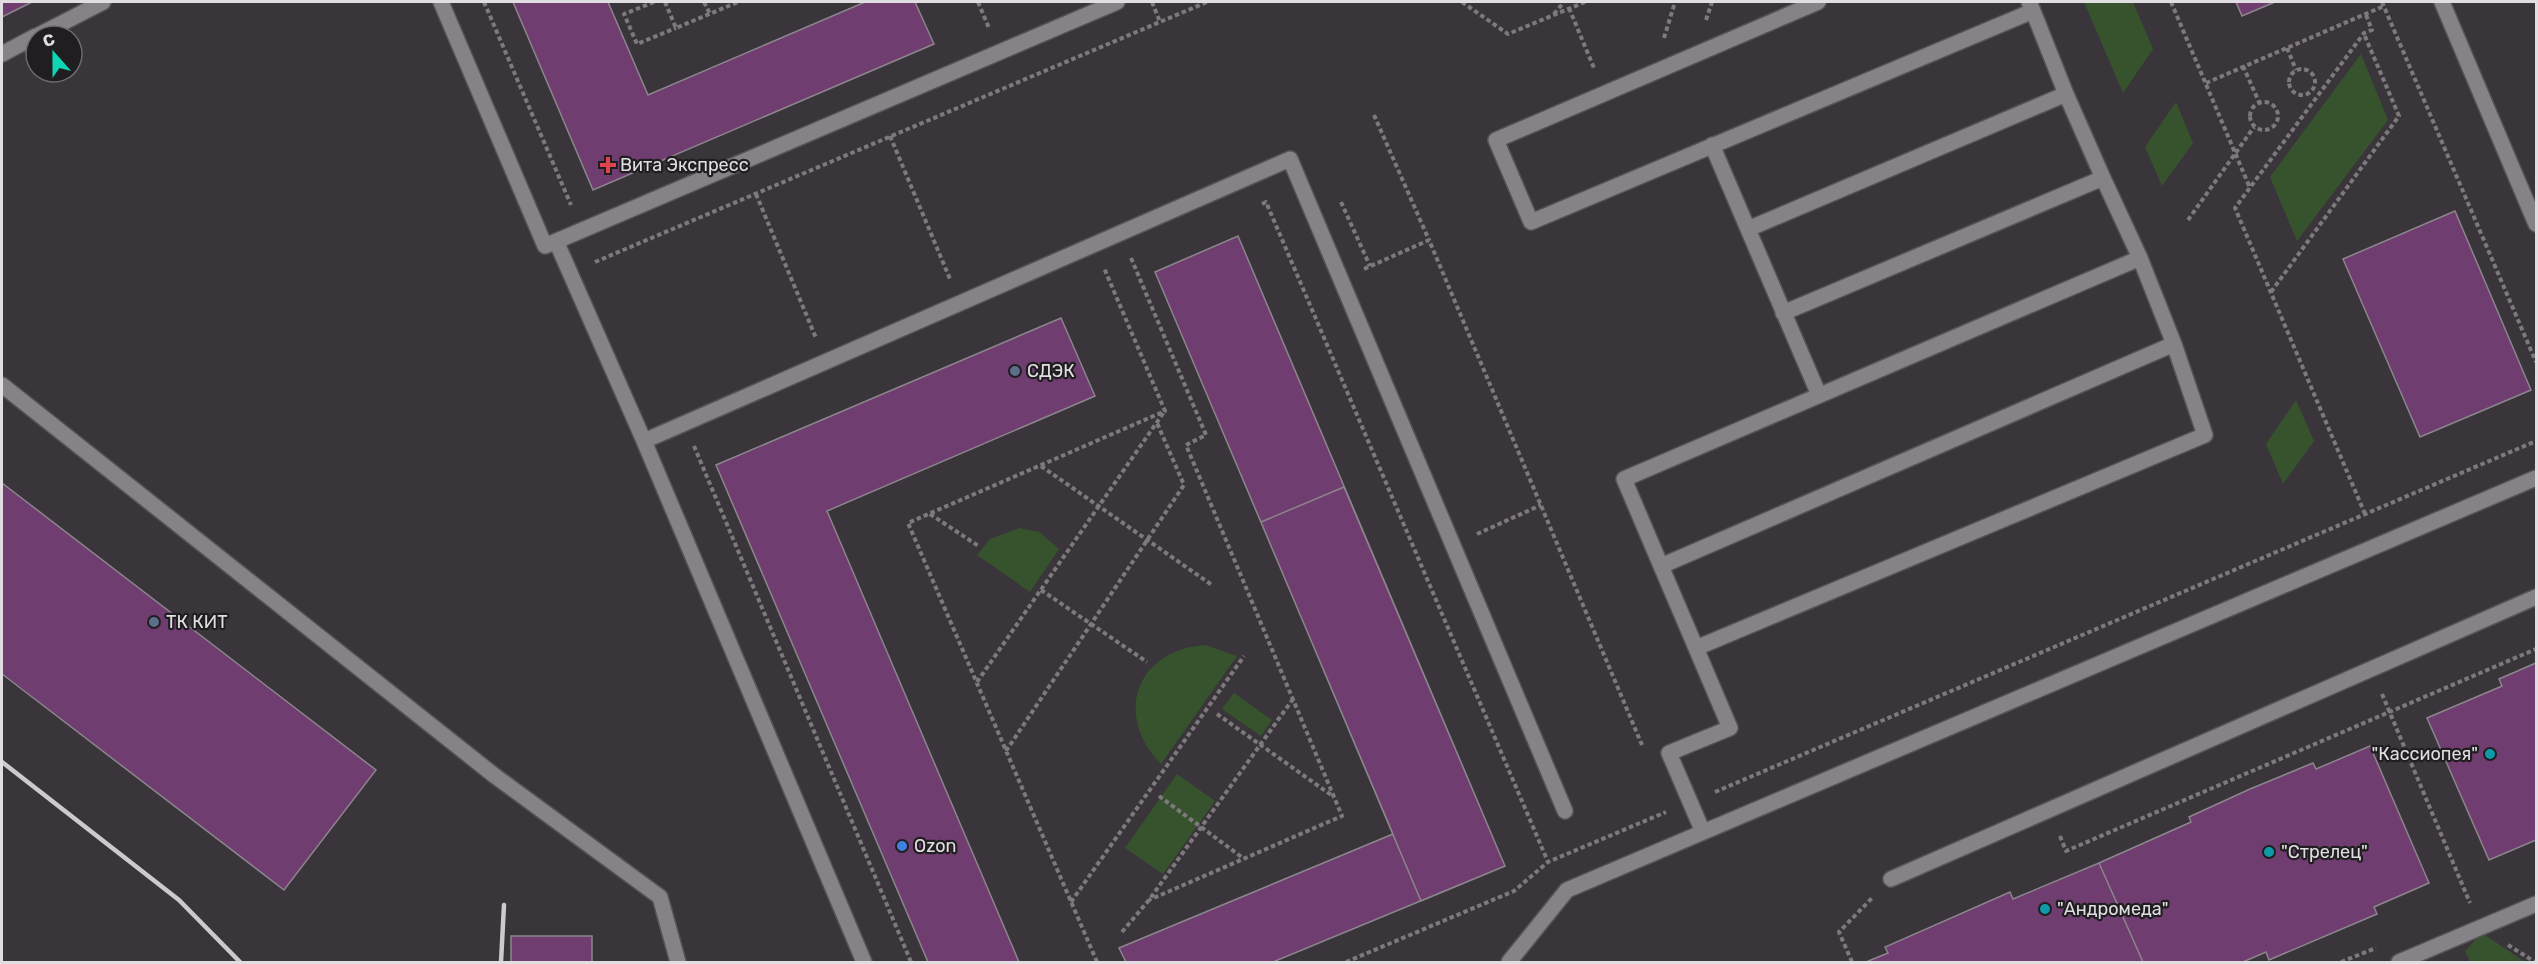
<svg xmlns="http://www.w3.org/2000/svg" width="2538" height="964" font-family="Rubik,sans-serif">
<style>
.green{fill:#37532e}
.building{fill:#703d71;stroke:#8b868b;stroke-width:1.5}
.lines{fill:none;stroke-linecap:round;stroke-linejoin:round}
.lane-casing{stroke:#565356;stroke-width:18}
.path{stroke:#7d797d;stroke-width:4;stroke-dasharray:4.5 3;stroke-linecap:butt}
.lane{stroke:#878287;stroke-width:15}
.rail{stroke:#cdcacd;stroke-width:4.5}
.health-dot{fill:#e0444e;stroke:#201e20;stroke-width:2}
.service-dot{fill:#5c6f8a;stroke:#201e20;stroke-width:2}
.culture-dot{fill:#0f9aa8;stroke:#201e20;stroke-width:2}
.shop-dot{fill:#3f7fe0;stroke:#201e20;stroke-width:2}
.labels{text-anchor:middle;stroke-width:4.5;stroke-linejoin:round;paint-order:stroke}
.poi-label{font-size:18px;fill:#e0dee0;stroke:#201e20;text-anchor:start}
</style>
<rect width="100%" height="100%" fill="#3a353a"/>
<path class="green" d="M 2084,2 L 2133,2 L 2153,49 L 2123,93 Z
M 2361,54 L 2388,120 L 2297,241 L 2270,177 Z
M 2176,102 L 2193,143 L 2162,186 L 2145,147 Z
M 2296,400 L 2314,441 L 2283,484 L 2266,444 Z
M 1019,528 L 1039,532 L 1059,549 L 1030,592 L 977,555 L 990,539 Z
M 1205,645 L 1237,656 L 1161,764 C 1113,715 1136,650 1205,645 Z
M 1234,693 L 1272,720 L 1261,736 L 1222,709 Z
M 1177,774 L 1215,801 L 1163,874 L 1125,848 Z
M 2482,933 L 2525,962 L 2470,962 L 2465,951 Z"/>
<path class="building" d="M 2,2 L 32,2 L 2,17 Z
M 513,2 L 608,2 L 648,95 L 865,2 L 915,2 L 934,44 L 593,190 Z
M 2236,2 L 2275,2 L 2242,16 Z
M 2455,211 L 2531,390 L 2420,437 L 2343,259 Z
M 1238,236 L 1505,866 L 1273,962 L 1126,962 L 1119,948 L 1393,834 L 1155,272 Z
M 1061,318 L 1095,396 L 827,511 L 1019,962 L 928,962 L 716,465 Z
M 2,483 L 376,770 L 284,890 L 2,674 Z
M 1344,487 L 1505,866 L 1421,901 L 1261,522 Z
M 2536,663 L 2536,840 L 2489,860 L 2427,718 L 2502,686 L 2499,679 Z
M 2370,746 L 2429,883 L 2374,907 L 2377,914 L 2269,960 L 2266,952 L 2243,962 L 2143,962 L 2099,863 L 2191,822 L 2189,817 L 2250,789 L 2313,763 L 2316,769 Z
M 2099,863 L 2143,962 L 1866,962 L 1888,953 L 1885,947 L 2010,892 L 2013,899 Z
M 511,936 L 592,936 L 592,962 L 511,962 Z"/>
<g class="lines">
<defs>
<path id="lane" d="M 441,2 L 545,246 L 1117,2
M 1818,2 L 1496,140 L 1531,222 L 2033,11 L 2029,2
M 2442,2 L 2536,224
M 37,36 L 103,2
M 2,54 L 36,36
M 1712,145 L 1819,395
M 2103,178 L 2140,258
M 1748,229 L 2066,94 L 2033,11
M 556,241 L 644,441 L 864,962
M 1783,313 L 2103,178 L 2066,94
M 2,385 L 495,776 L 660,897 L 678,962
M 644,441 L 1290,159 L 1565,811
M 1661,566 L 1624,479 L 2140,258 L 2174,344 L 1661,566 L 1696,648 L 2205,435 L 2174,344
M 1696,648 L 1730,728 L 1669,753 L 1703,832
M 1891,879 L 2536,597
M 1509,962 L 1567,890 L 2536,478
M 2399,962 L 2536,904"/>
</defs>
<use href="#lane" class="lane-casing"/>
<path class="path" d="M 484,2 L 571,205
M 654,2 L 624,14 L 637,44 L 676,28
M 665,2 L 676,28 L 738,2
M 704,2 L 710,14
M 978,2 L 989,28
M 1152,2 L 1160,22
M 1462,2 L 1508,34 L 1585,2
M 2171,2 L 2250,188
M 2382,2 L 2536,362
M 1569,8 L 1594,68
M 1554,14 L 1564,2
M 1706,20 L 1712,2
M 1664,38 L 1675,2
M 2287,48 L 2296,70
M 2243,66 L 2259,102
M2289 82a13 13 0 1 1 26 0a13 13 0 1 1-26 0Z
M 2206,83 L 2384,6
M2250 116a14 14 0 1 1 28 0a14 14 0 1 1-28 0Z
M 1374,115 L 1429,240
M 890,136 L 950,279
M 756,194 L 816,338
M 1341,202 L 1370,266
M 1262,204 L 1266,202 L 1548,862
M 2188,220 L 2254,127
M 1131,258 L 1206,435 L 1186,445 L 1342,816 L 1149,900
M 595,262 L 1207,2
M 1364,269 L 1429,240 L 1642,745
M 2271,292 L 2399,116 L 2364,34
M 694,446 L 911,962
M 1041,466 L 1212,585
M 930,514 L 980,547
M 2365,514 L 2235,208 L 2364,33 L 2372,30 L 2366,15
M 1477,534 L 1541,505
M 1041,590 L 1147,662
M 977,682 L 1164,412
M 2382,694 L 2470,903
M 1217,714 L 1334,797
M 1006,751 L 1184,485 L 1157,423
M 1715,792 L 2536,441
M 1159,796 L 1243,858
M 2060,836 L 2066,851 L 2536,649
M 1071,902 L 1244,656
M 1122,932 L 1149,900 L 1293,699
M 2508,945 L 2535,962
M 1097,962 L 908,523 L 1165,411 L 1104,268
M 1346,962 L 1514,891 L 1548,862 L 1666,812
M 1852,962 L 1839,932 L 1872,898
M 2341,962 L 2376,948"/>
<use href="#lane" class="lane"/>
<path class="rail" d="M 2,762 L 179,900 L 240,962
M 501,962 L 504,905"/>
</g>
<path class="health-dot" d="M605 156h6v6h6v6h-6v6h-6v-6h-6v-6h6z"/>
<g class="service-dot">
<circle cx="1015" cy="371" r="6"/>
<circle cx="154" cy="622" r="6"/>
</g>
<g class="culture-dot">
<circle cx="2490" cy="754" r="6"/>
<circle cx="2269" cy="852" r="6"/>
<circle cx="2045" cy="909" r="6"/>
</g>
<circle class="shop-dot" cx="902" cy="846" r="6"/>
<g class="labels">
<g class="poi-label">
<text x="620" y="171">Вита Экспресс</text>
<text x="1027" y="377">СДЭК</text>
<text x="166" y="628">ТК КИТ</text>
<text x="2478" y="760" text-anchor="end">"Кассиопея"</text>
<text x="914" y="852">Ozon</text>
<text x="2281" y="858">"Стрелец"</text>
<text x="2057" y="915">"Андромеда"</text>
</g>
</g>
<rect width="2538" height="964" fill="none" stroke="#e0dee0" stroke-width="6"/>
<g transform="translate(54 54) rotate(339)"><circle r="28" fill="#201e20" stroke="#6d6b6d" stroke-width="1.5"/>
<path d="M0-4.5L10 22L0 15L-10 22Z" fill="#0fd5b4"/>
<text y="-9" font-size="16" font-weight="bold" text-anchor="middle" fill="#e0dee0">С</text>
</g>
</svg>
